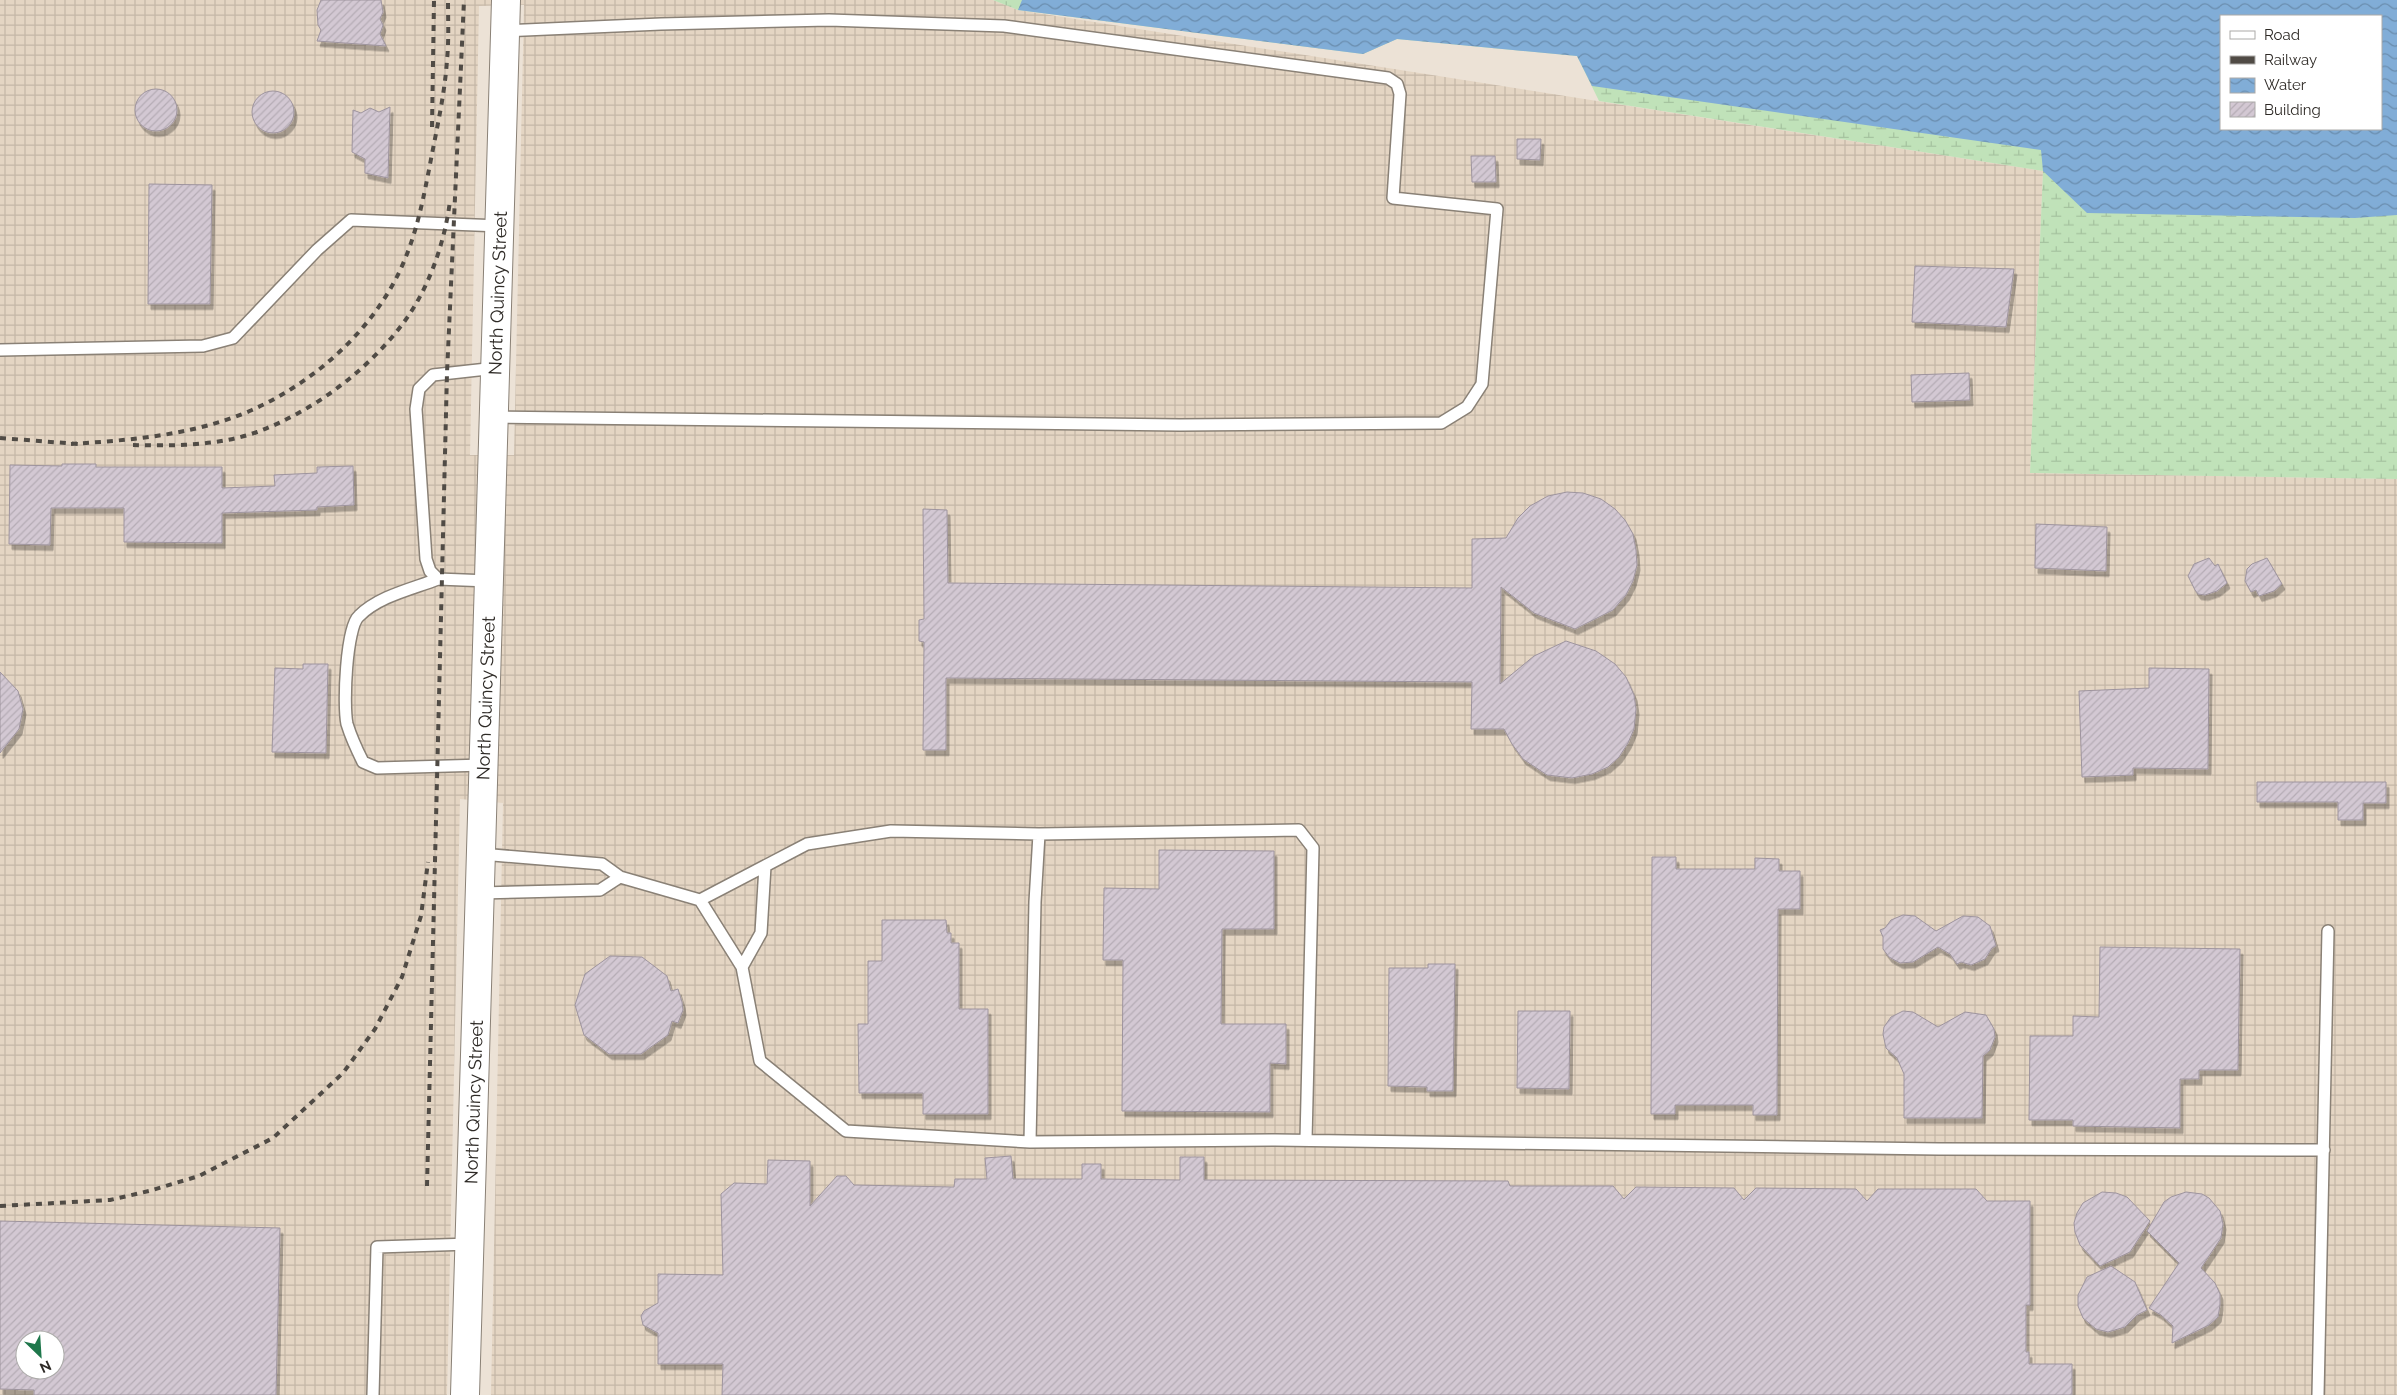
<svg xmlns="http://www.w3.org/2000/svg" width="2397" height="1395" font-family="Raleway,sans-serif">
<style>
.industrial{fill:url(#industrial-grid);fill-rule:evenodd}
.wetland{fill:url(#wetland-marsh);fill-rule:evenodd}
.water{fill:url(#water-waves);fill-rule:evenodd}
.building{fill:url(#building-hatch);stroke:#9e949e;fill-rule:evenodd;filter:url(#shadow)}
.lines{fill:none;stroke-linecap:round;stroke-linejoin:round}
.service-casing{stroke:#8a8176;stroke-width:14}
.tertiary-casing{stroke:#8a8176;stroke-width:30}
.service{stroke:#fff;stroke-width:11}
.tertiary{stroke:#fff;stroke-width:28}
.rail{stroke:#504b45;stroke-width:4;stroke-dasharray:6 6;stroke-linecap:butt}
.labels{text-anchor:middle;stroke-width:4;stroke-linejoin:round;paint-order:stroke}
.street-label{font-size:18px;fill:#2e2a26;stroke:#fff}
</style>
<defs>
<pattern id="industrial-grid" width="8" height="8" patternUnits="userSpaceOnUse" patternTransform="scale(1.25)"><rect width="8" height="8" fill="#e4d5c3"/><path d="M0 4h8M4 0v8" fill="none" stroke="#c4b7a7"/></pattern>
<pattern id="wetland-marsh" width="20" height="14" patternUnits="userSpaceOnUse" patternTransform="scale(1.25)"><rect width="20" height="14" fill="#c0e2b9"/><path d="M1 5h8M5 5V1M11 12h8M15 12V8" fill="none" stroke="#a5c29f"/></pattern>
<pattern id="water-waves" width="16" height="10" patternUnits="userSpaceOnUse" patternTransform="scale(1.25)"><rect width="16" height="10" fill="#81add7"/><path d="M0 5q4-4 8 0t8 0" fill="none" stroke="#6a8dae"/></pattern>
<pattern id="building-hatch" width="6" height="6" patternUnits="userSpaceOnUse" patternTransform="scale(1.25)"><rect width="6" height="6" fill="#d3c8d3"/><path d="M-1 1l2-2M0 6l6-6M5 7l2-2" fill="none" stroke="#b5acb5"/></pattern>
<filter id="shadow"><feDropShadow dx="3" dy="5.5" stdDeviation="0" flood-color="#0004"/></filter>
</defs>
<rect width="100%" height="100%" fill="#ece2d6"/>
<path class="industrial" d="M 0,0 L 993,0 L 1018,10 L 2043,171 L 2030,473 L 2397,479 L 2397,1395 L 491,1395 L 503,803 L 460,799 L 447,1395 L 0,1395 ZM 524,5 L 514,455 L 470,455 L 479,6 ZM 25,1340 L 55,1340 L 55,1370 L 25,1370 Z"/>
<path class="wetland" d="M 993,0 L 2397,0 L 2397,479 L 2030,473 L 2043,171 L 1599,101 L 1577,56 L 1397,39 L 1363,54 L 1018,10 ZM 2221,16 L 2381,16 L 2381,129 L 2221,129 Z"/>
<path class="water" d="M 1022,0 L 2397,0 L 2397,215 L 2355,218 L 2087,213 L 2043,171 L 2041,150 L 1592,86 L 1577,56 L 1397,39 L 1363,54 L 1018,10 ZM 2221,16 L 2381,16 L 2381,129 L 2221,129 Z"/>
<path class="building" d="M 321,0 L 381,0 L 383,12 L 380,19 L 383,25 L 380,34 L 386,46 L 317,41 L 321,30 L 318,25 L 317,10 Z
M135 110a21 21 0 1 1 42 0a21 21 0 1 1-42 0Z
M252 112a21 21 0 1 1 42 0a21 21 0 1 1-42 0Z
M 390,107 L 388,178 L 365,173 L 365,159 L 352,152 L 353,110 L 361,113 L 370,108 L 379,112 Z
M 1517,139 L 1541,139 L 1540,160 L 1517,159 Z
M 1471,156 L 1495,156 L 1496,182 L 1472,182 Z
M 149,184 L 212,185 L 210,304 L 148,304 Z
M 1915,266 L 2014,269 L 2006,327 L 1912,322 Z
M 1969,373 L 1970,400 L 1912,402 L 1911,375 Z
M 62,464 L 96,464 L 96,467 L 222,467 L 222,488 L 275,486 L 274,475 L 317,473 L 317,467 L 353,466 L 354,505 L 317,507 L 317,510 L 222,513 L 222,543 L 124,542 L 124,508 L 51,508 L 50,545 L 9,544 L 10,465 L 62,466 Z
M 1567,492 L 1583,493 L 1601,499 L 1615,509 L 1625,520 L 1633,534 L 1636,550 L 1637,565 L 1633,581 L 1626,595 L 1613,610 L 1575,629 L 1534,613 L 1501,587 L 1500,684 L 1534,656 L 1566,641 L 1596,651 L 1615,664 L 1626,677 L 1634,695 L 1636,709 L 1634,729 L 1628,743 L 1619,757 L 1608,767 L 1592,774 L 1572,778 L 1547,775 L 1523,759 L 1512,744 L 1504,729 L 1471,729 L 1472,682 L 946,678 L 946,750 L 923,750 L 924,642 L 919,641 L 919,620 L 924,619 L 923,509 L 947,510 L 948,583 L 1472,588 L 1472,539 L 1506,538 L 1518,518 L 1530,506 L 1548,496 Z
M 2036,524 L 2107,527 L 2106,571 L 2035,568 Z
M 2209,558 L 2215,566 L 2218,564 L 2227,583 L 2217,591 L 2205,595 L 2198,594 L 2195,590 L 2188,576 L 2194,564 Z
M 2267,558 L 2282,584 L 2274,591 L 2259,596 L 2256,590 L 2251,592 L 2245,581 L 2247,569 L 2252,564 Z
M 303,664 L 328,664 L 326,753 L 272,752 L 275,668 L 303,669 Z
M 2149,668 L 2209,669 L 2208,769 L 2133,768 L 2133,775 L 2082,777 L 2079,691 L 2149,688 Z
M 0,672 L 18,691 L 23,709 L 19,729 L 0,753 Z
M 2257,782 L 2386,782 L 2386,803 L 2363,803 L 2363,820 L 2338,820 L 2338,802 L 2257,802 Z
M 1159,850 L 1274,851 L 1274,929 L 1222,929 L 1221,1024 L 1286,1024 L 1286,1064 L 1270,1063 L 1270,1112 L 1122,1111 L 1123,960 L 1103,960 L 1104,888 L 1159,889 Z
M 1652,857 L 1676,857 L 1676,869 L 1755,869 L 1755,858 L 1779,859 L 1779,871 L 1800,871 L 1800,909 L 1778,909 L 1777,1115 L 1753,1115 L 1753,1105 L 1675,1105 L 1675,1114 L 1651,1114 Z
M 1903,915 L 1915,916 L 1936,931 L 1963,916 L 1978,917 L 1990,926 L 1996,946 L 1992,948 L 1985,959 L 1971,965 L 1961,962 L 1957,964 L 1950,954 L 1938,947 L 1913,962 L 1900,963 L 1889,957 L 1883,949 L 1883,937 L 1880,930 L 1885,928 L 1891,920 Z
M 882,920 L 946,920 L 947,933 L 951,933 L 951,943 L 959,943 L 959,1009 L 988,1009 L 988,1114 L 923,1114 L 923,1093 L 859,1093 L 858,1024 L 868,1024 L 868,961 L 882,961 Z
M 2100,947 L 2240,949 L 2238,1070 L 2199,1070 L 2199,1079 L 2180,1079 L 2180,1128 L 2073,1126 L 2073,1120 L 2029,1120 L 2030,1036 L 2073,1036 L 2073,1016 L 2099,1017 Z
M 610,956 L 642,957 L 667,976 L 671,991 L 678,989 L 682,1002 L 683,1010 L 678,1023 L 672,1021 L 668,1035 L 641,1054 L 609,1054 L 584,1035 L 575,1005 L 585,974 Z
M 1428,964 L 1455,964 L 1453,1091 L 1427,1091 L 1427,1087 L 1388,1086 L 1389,968 L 1428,968 Z
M 1518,1011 L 1570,1011 L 1569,1089 L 1517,1088 Z
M 1903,1011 L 1913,1012 L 1938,1027 L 1965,1012 L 1986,1015 L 1994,1029 L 1995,1037 L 1990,1050 L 1983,1056 L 1982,1118 L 1904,1118 L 1904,1074 L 1897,1058 L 1886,1048 L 1883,1034 L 1884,1027 L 1891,1017 Z
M 1011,1156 L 1013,1179 L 1082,1179 L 1082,1164 L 1101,1164 L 1101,1179 L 1180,1180 L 1180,1157 L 1204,1157 L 1204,1180 L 1508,1181 L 1510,1186 L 1613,1186 L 1624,1199 L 1636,1187 L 1734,1188 L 1744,1200 L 1756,1188 L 1856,1189 L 1867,1201 L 1878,1189 L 1976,1189 L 1987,1201 L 2030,1201 L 2030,1305 L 2026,1305 L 2026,1352 L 2029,1352 L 2029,1364 L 2072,1364 L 2072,1395 L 722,1395 L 723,1364 L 658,1364 L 658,1333 L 643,1325 L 641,1316 L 644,1311 L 658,1303 L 658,1274 L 723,1275 L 721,1194 L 734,1183 L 767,1184 L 768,1160 L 810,1161 L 810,1206 L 837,1176 L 846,1176 L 854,1185 L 954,1187 L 955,1179 L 987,1179 L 985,1158 Z
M 2102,1192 L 2116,1193 L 2127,1197 L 2150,1221 L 2130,1252 L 2100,1266 L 2080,1245 L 2075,1232 L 2074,1223 L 2077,1213 L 2083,1203 Z
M 2186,1192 L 2202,1194 L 2209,1198 L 2220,1211 L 2223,1224 L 2221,1238 L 2201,1268 L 2215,1283 L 2220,1294 L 2220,1305 L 2218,1317 L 2209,1325 L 2172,1343 L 2173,1326 L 2161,1315 L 2149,1308 L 2179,1263 L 2147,1231 L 2164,1202 L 2171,1197 Z
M 0,1221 L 280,1228 L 276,1395 L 34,1395 L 34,1390 L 0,1389 ZM 25,1340 L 55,1340 L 55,1370 L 25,1370 Z
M 2111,1266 L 2135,1282 L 2147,1310 L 2137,1315 L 2125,1327 L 2108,1332 L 2096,1329 L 2083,1318 L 2078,1306 L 2078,1295 L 2087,1277 Z"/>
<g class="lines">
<defs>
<path id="service" d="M 0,350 L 203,346 L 233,338 L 317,250 L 351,220 L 500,226
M 494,417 L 1180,425 L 1441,423 L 1467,407 L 1482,384 L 1497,209 L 1393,198 L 1400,94 L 1397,84 L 1388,78 L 1004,26 L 829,20 L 661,24 L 505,31
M 438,579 C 412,589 379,596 359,616 C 346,627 343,706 347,724 C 351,737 357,750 363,762 L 377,768 L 484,765
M 489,581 L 438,579 L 430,571 L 426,559 L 416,409 L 419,389 L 433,375 L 496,368
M 620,877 L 700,900 L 742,967 L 760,1061 L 846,1131 L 1030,1142 L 1275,1140 L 1939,1149 L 2324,1150
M 480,893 L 600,890 L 620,877 L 602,864 L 481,854
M 700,900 L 807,844 L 891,831 L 1039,834
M 742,967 L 761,933 L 765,866
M 1030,1142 L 1035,902 L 1039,834 L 1299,830 L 1313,848 L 1306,1140
M 373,1395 L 377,1247 L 470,1244
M 2318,1395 L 2328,931"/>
<path id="tertiary" d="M 465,1395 L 506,0"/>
</defs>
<use href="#service" class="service-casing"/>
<use href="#tertiary" class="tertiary-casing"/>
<use href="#service" class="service"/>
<use href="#tertiary" class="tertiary"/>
<path class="rail" d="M 432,127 L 434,0
M 0,438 L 78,444
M 71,444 C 133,440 195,435 252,410 C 317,381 378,326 405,259 C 419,225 425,190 432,154 C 438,123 445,91 447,60 C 449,40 448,20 448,0
M 133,445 C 174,446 218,446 257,432 C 315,411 374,366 409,315 C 431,282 445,240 450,201
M 427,1186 L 447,373 L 464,0
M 0,1206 L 110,1200 L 149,1191 L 199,1176 L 273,1138 L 343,1073 L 375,1029 L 402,977 L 421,916 L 428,862"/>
</g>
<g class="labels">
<g class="street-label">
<text transform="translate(498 293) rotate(-88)" y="6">North Quincy Street</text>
<text transform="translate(486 698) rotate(-88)" y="6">North Quincy Street</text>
<text transform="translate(474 1102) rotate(-88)" y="6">North Quincy Street</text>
</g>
</g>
<rect x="2220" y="15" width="162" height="115" fill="#ffffff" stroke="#abaaa8"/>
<rect x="2230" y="31" width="25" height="8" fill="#ffffff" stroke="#abaaa8"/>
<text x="2264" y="40" font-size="15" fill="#2e2a26">Road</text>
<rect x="2230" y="56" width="25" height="8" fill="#504b45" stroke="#abaaa8"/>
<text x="2264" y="65" font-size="15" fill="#2e2a26">Railway</text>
<rect x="2230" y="78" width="25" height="15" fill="url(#water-waves)" stroke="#abaaa8"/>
<text x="2264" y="90" font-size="15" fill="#2e2a26">Water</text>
<rect x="2230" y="102" width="25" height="15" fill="url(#building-hatch)" stroke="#abaaa8"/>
<text x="2264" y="115" font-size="15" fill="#2e2a26">Building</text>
<g transform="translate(40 1355) rotate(155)"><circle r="24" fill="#ffffff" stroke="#abaaa8"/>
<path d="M0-4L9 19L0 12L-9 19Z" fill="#1e774b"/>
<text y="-8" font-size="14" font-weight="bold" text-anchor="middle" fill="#2e2a26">N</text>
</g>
</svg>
